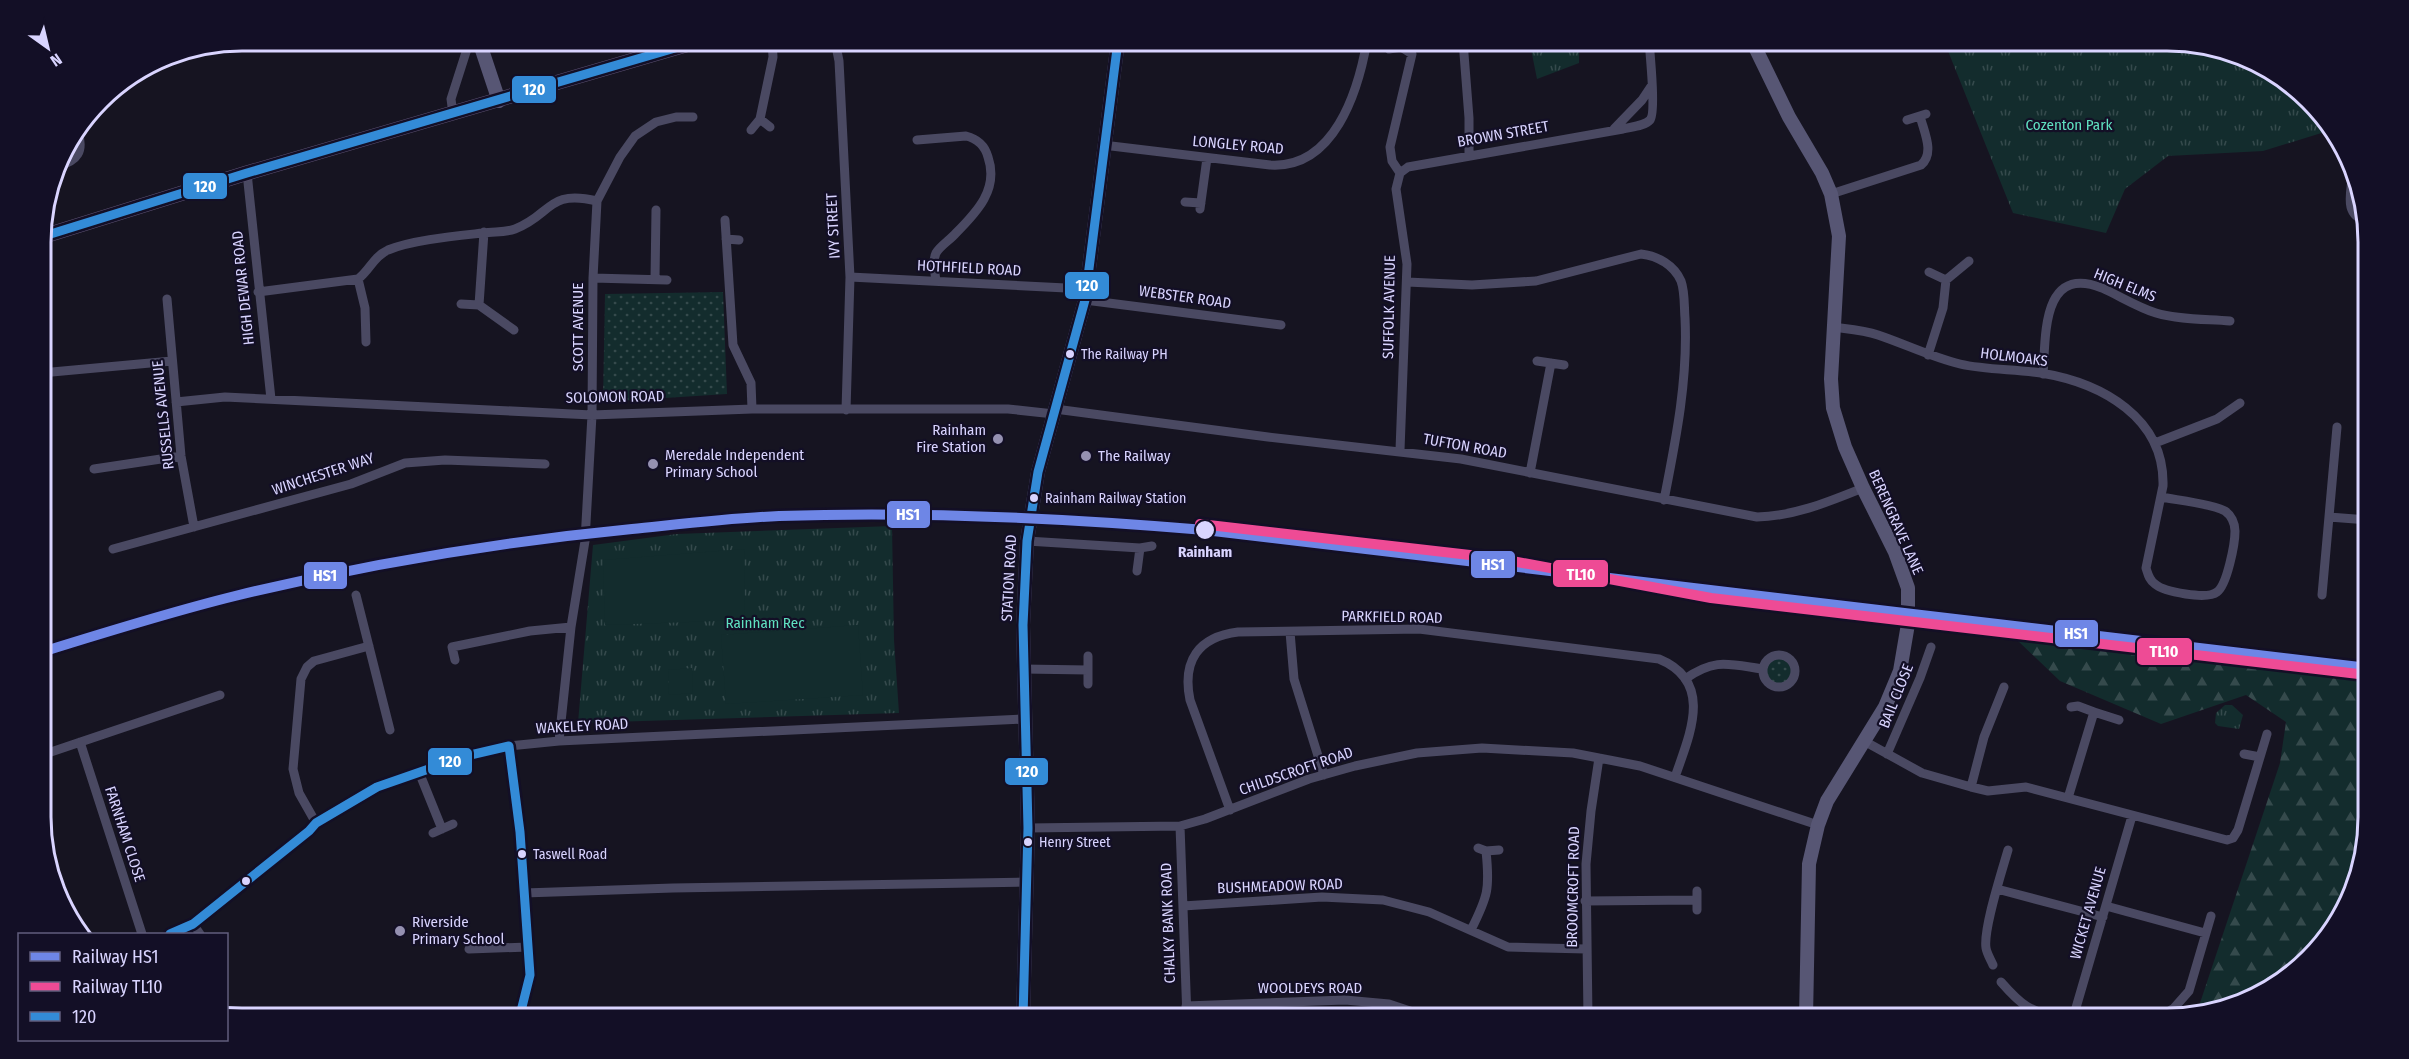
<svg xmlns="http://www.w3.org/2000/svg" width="2409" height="1059" font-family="'Fira Sans Condensed',sans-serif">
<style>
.grass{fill:url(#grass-dots)}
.forest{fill:url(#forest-firs)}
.park{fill:url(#park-tufts)}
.pitch{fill:#132c2d}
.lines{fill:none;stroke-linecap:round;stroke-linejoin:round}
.street{stroke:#4a4962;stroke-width:9}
.secondary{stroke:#575674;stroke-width:14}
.primary{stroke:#5e5373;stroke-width:15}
.bus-1-casing{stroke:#130f26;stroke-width:14}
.bus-1{stroke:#338bd7;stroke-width:9}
.rail-1-casing{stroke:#130f26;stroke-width:15}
.rail-2-casing{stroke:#130f26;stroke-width:15}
.rail-1{stroke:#6e86e6;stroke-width:10}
.rail-2{stroke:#ee4b95;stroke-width:10}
.bus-dot{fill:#d9d4ff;stroke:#130f26;stroke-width:2}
.poi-dot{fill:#9591b1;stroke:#130f26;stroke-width:2}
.labels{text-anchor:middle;stroke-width:4.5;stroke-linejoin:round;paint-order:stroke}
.bus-label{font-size:14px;fill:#d9d4ff;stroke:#130f26;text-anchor:start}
.park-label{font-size:15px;fill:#5fe0c0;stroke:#130f26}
.street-label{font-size:15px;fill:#d9d4ff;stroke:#130f26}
.poi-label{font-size:15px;fill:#d9d4ff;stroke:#130f26;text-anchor:start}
.stop-label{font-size:15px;font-weight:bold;fill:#d9d4ff;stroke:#130f26}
.rim{fill:none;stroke:#d9d4ff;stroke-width:3}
.line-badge{stroke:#130f26;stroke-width:2}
.badge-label{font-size:16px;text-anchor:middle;font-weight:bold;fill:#fff}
</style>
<defs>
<pattern id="grass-dots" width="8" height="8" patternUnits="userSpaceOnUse" patternTransform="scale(1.5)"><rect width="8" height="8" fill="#132c2d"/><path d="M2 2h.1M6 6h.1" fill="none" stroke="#354a4c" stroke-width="1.8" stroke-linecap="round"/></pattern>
<pattern id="forest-firs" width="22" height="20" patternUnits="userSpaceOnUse" patternTransform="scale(1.5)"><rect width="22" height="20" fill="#132c2d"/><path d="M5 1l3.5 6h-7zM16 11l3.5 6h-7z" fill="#354a4c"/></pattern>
<pattern id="park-tufts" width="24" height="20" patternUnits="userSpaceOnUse" patternTransform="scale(1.5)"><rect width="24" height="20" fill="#132c2d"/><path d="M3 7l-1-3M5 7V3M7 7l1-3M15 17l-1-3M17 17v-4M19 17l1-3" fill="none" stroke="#354a4c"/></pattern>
</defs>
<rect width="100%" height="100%" fill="#161421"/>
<path class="grass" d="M 723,292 L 727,394 L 603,402 L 605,294 Z
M1766 671a13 13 0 1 1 26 0a13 13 0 1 1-26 0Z"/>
<path class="forest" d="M 2016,639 L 2226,659 L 2368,680 L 2368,817 L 2353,894 L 2327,940 L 2279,984 L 2197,1012 L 2280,763 L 2286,722 L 2246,695 L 2161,724 L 2060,681 Z"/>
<path class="park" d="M 1579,41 L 1579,63 L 1537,79 L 1530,44 Z
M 1944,41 L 2167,41 L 2244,56 L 2327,120 L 2331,130 L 2263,151 L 2168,156 L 2125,189 L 2106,233 L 2013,213 Z
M 892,526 L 894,640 L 899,713 L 578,723 L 593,545 L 677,534 Z
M 2225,705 L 2232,705 L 2243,715 L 2239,729 L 2218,726 L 2215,723 L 2216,713 Z"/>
<path class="pitch" d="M 744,549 L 745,620 L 605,625 L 603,560 Z
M 858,625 L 863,695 L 726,704 L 721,635 Z
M 692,668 L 693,693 L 669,695 L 668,670 Z"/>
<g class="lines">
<path class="street" d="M 835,41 L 839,61 L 850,277 L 846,410
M 1463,41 L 1469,118 L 1469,156
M 1389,49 L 1401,47 L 1412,54 L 1390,147 L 1392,161 L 1400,173 L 1396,189 L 1407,264 L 1400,450
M 453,114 L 451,99 L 467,49
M 760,119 L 770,127
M 1907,120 L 1926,114
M 1614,129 L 1642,100 L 1652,85
M 751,130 L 760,119 L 773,57 L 772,41
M 917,140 L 966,136 C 978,139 985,146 988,157 C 999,189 977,212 956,233 C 950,240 940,246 936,253 C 932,262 935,272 936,281
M 1103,145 L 1270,165 C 1334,169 1358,92 1367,41
M 58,166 C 78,161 84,151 78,132
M 247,173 L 271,399
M 1400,173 L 1408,167 L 1623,129 C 1630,127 1645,126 1650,120 C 1656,114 1650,53 1649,41
M 2352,179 C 2350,197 2345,216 2367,221
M 1831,194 L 1921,165 C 1935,153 1924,132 1920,116
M 1185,202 L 1201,203
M 1200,209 L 1207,158
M 725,220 L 733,345 L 751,383 L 752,409
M 726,239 L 739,240
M 1929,272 L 1946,280
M 850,277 L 1086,289
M 593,278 L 667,280
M 358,279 L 365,308 L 366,342
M 655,279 L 656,210
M 1407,282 L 1472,285 L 1536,281 L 1641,254 C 1658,256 1674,265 1681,281 C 1685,292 1684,306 1685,318 C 1688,380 1676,439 1664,500
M 258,292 L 358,279 C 370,270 373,257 388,250 C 412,240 456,236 483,233 C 494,231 504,233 515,229 C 552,215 547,189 597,201
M 167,299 L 181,456 L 194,527
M 1085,300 L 1281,325
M 461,304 L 479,305 L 514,330
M 479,305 L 484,232
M 1833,327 C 1848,329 1864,330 1878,335 C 1905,344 1931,357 1960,364 C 1986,370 2014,369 2041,373 C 2102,383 2165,418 2163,486 L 2146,568 C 2148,574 2149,580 2155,584 C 2164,592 2207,600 2217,592 C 2227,585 2235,544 2235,531 C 2235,523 2231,515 2225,511 C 2214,504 2176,500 2161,497
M 1928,355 L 1943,308 L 1946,280 L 1969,261
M 1537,361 L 1564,365
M 41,373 L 172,361
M 2043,374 C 2046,337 2041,264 2102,288 C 2120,296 2137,307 2156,313 C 2180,320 2206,319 2230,321
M 176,402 L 225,397 L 592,415 L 752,409 L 1008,409 L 1054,414
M 1055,409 L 1268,437 L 1461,459 L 1757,517 C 1795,516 1828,502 1863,488
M 2155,443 L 2217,419 L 2240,403
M 94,469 L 181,456
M 1530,473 L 1551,363
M 42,485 L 44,484
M 2329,517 L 2368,520
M 1027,541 L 1140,548 L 1152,546
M 113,549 L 351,484 L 405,463 L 445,460 L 545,464
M 1137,571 L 1140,548
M 356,595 L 390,730
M 2322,595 L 2337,427
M 1290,632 L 1294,679 L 1324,775
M1763 671a16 16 0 1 1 32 0a16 16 0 1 1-32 0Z
M 455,660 L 452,647 L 530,631 L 571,627
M 1023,669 L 1088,670
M 1685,679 C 1715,658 1728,664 1762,669
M 1088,684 L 1088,656
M 2071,707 L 2078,706 L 2094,712
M 559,741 L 571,627 L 585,541 L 592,415 L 593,278 L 597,201 L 620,157 L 635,136 L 656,122 L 676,117 L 693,117
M 1864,741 L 1922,773 L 1971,787 L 1988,791 L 2026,787 L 2227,840 L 2233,838 L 2238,830 L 2267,734
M 80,742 L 142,934
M 509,746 L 520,832 L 530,975 L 527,993 L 518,1018
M 1887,754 L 1920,678 L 1931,647
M 2244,754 L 2260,757
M 42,755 L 220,695
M 419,772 L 442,829
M 1971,787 L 1984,737 L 2004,687
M 2068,798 L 2094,712 L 2119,720
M 1230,810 L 1190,700 C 1182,661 1198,637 1238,632 L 1419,629 L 1659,659 C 1715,682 1689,736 1675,777
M 316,823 L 299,793 L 293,769 L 301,679 L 307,667 L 314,661 L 369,646
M 1180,826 L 1187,1018
M 1028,828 L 1180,826 L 1205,819 L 1309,779 L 1355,766 L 1417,753 L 1482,748 L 1573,753 L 1640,766 L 1818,825
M 433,833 L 453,824
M 1478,848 L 1486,851 L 1499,850
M 1997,889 L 2103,917
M 1697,891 L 1697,910
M 524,893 L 673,888 L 1027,882
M 1585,901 L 1697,900
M 1183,906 L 1322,897 L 1383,900 L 1429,912 L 1508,947 L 1586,949
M 2106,906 L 2205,933
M 193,924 L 200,934
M 1471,930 C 1488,896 1490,889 1486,851
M 170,934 L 193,924 L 309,831 L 316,823 L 377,787 L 449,761 L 509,746 L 559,741 L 1024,719
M 469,949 L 528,947
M 1993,965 C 1991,960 1987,954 1986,948 C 1983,929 2002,871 2008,850
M 2001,982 C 2022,1006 2029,1011 2061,1018
M 1186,1006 L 1345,1000 L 1389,1004 L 1431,1018
M 1685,1016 L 1703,1016
M 1588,1018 L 1586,864 L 1591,811 L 1599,758
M 2073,1018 L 2132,816
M 2159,1018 L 2174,1008 L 2189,991 L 2211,916"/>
<path class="secondary" d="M 479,41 L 499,101
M 1752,41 L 1789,117 L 1822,173 L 1831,194 L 1839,236 L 1831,379 L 1833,408 L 1845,447 L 1863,488 L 1895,552 L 1908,588 L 1908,624 L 1900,671 L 1885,707 L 1827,801 L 1818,825 L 1809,864 L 1806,1018
M 1023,1018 L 1028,828 L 1023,625 L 1027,541 L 1038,472 L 1085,300 L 1118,41"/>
<path class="primary" d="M 41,237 L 247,173 L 699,41"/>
<defs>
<path id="bus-1" d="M 41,237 L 247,173 L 699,41
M 170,934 L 193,924 L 309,831 L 316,823 L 377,787 L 466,756 L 509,746 L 520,832 L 530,975 L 520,1015
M 1023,1018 L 1028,828 L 1023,625 L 1027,541 L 1038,472 L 1085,300 L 1118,41"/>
</defs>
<use href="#bus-1" class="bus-1-casing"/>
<use href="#bus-1" class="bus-1"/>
<defs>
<path id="rail-1" d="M 42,652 C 106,632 170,612 235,596 C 366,564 498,542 632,529 C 681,524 730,518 779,516 C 921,511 1064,518 1205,530 L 2368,668"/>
<path id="rail-2" d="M 1200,524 L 1496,558 L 1711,598 L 2367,675"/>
</defs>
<use href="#rail-1" class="rail-1-casing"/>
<use href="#rail-2" class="rail-2-casing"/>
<use href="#rail-1" class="rail-1"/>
<use href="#rail-2" class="rail-2"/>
</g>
<g class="bus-dot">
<circle cx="1070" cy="354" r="5"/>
<circle cx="1034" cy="498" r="5"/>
<circle cx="1205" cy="530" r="10"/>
<circle cx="1028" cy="842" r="5"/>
<circle cx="522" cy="854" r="5"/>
<circle cx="246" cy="881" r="5"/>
</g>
<g class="poi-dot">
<circle cx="998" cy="439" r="6"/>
<circle cx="1086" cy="456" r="6"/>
<circle cx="653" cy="464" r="6"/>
<circle cx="400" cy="931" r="6"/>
</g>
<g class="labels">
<g class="bus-label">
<text x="1081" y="359">The Railway PH</text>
<text x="1045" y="503">Rainham Railway Station</text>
<text x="1039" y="847">Henry Street</text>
<text x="533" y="859">Taswell Road</text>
</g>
<g class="park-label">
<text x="2069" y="130">Cozenton Park</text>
<text x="765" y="628">Rainham Rec</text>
</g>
<g class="street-label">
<text transform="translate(1503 134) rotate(-10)" y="5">BROWN STREET</text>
<text transform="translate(1238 145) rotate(5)" y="5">LONGLEY ROAD</text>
<text transform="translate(833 226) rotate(-93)" y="5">IVY STREET</text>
<text transform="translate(969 268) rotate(3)" y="5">HOTHFIELD ROAD</text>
<text transform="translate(2125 285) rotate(22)" y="5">HIGH ELMS</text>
<text transform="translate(243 288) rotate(-96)" y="5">HIGH DEWAR ROAD</text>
<text transform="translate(1185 297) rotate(8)" y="5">WEBSTER ROAD</text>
<text transform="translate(1389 307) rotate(-89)" y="5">SUFFOLK AVENUE</text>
<text transform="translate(578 327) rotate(-90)" y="5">SCOTT AVENUE</text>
<text transform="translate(2014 357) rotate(7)" y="5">HOLMOAKS</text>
<text transform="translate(615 397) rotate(-1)" y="5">SOLOMON ROAD</text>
<text transform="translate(163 415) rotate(-96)" y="5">RUSSELLS AVENUE</text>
<text transform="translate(1465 446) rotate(10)" y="5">TUFTON ROAD</text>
<text transform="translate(323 474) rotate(-18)" y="5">WINCHESTER WAY</text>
<text transform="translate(1896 522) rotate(66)" y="5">BERENGRAVE LANE</text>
<text transform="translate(1009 578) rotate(-87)" y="5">STATION ROAD</text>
<text transform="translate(1392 617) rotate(1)" y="5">PARKFIELD ROAD</text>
<text transform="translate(1896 696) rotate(-68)" y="5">BAIL CLOSE</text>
<text transform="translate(582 726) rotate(-3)" y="5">WAKELEY ROAD</text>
<text transform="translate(1296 771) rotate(-19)" y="5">CHILDSCROFT ROAD</text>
<text transform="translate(125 834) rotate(72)" y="5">FARNHAM CLOSE</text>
<text transform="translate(1280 886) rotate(-2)" y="5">BUSHMEADOW ROAD</text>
<text transform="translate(1573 887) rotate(-89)" y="5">BROOMCROFT ROAD</text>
<text transform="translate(2088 913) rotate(-74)" y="5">WICKET AVENUE</text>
<text transform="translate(1168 923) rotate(-92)" y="5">CHALKY BANK ROAD</text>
<text x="1310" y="993">WOOLDEYS ROAD</text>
</g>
<g class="poi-label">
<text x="986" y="435" text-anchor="end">Rainham<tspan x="986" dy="17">Fire Station</tspan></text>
<text x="665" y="460">Meredale Independent<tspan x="665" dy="17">Primary School</tspan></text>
<text x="1098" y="461">The Railway</text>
<text x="412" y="927">Riverside<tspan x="412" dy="17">Primary School</tspan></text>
</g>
<g class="stop-label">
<text x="1205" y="557">Rainham</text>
</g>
</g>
<path d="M0 0H2409V1059H0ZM242 51H2167A191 191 0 0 1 2358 242V817A191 191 0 0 1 2167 1008H242A191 191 0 0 1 51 817V242A191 191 0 0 1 242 51Z" fill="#130f26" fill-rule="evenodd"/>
<path class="rim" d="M242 51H2167A191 191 0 0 1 2358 242V817A191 191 0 0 1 2167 1008H242A191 191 0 0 1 51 817V242A191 191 0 0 1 242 51Z"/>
<g class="line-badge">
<rect x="511" y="75" width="46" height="29" rx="6" fill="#338bd7"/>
<rect x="182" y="172" width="46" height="28" rx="6" fill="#338bd7"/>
<rect x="1064" y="271" width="46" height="29" rx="6" fill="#338bd7"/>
<rect x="886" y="500" width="45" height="29" rx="6" fill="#6e86e6"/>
<rect x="1470" y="550" width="46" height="29" rx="6" fill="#6e86e6"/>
<rect x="1552" y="559" width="57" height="29" rx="6" fill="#ee4b95"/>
<rect x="303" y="561" width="45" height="29" rx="6" fill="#6e86e6"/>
<rect x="2054" y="619" width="45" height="29" rx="6" fill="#6e86e6"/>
<rect x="2136" y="637" width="57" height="29" rx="6" fill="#ee4b95"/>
<rect x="427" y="747" width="46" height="29" rx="6" fill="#338bd7"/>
<rect x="1004" y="757" width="45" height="29" rx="6" fill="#338bd7"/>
</g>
<g class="badge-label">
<text x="534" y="95">120</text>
<text x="205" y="192">120</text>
<text x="1087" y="291">120</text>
<text x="908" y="520">HS1</text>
<text x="1493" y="570">HS1</text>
<text x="1581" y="580">TL10</text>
<text x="325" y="581">HS1</text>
<text x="2076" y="639">HS1</text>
<text x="2164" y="657">TL10</text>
<text x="450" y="767">120</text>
<text x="1027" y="777">120</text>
</g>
<rect x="18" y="933" width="210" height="108" fill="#130f26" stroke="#625e7d" stroke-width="1.5"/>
<rect x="30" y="952" width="30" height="9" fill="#6e86e6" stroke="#625e7d" stroke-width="1.5"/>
<text x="72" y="963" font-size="18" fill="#d9d4ff">Railway HS1</text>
<rect x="30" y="982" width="30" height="9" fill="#ee4b95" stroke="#625e7d" stroke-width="1.5"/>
<text x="72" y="993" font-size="18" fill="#d9d4ff">Railway TL10</text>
<rect x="30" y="1012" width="30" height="9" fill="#338bd7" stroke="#625e7d" stroke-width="1.5"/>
<text x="72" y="1023" font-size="18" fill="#d9d4ff">120</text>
<g transform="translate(48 48) rotate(146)" stroke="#130f26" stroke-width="4.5" paint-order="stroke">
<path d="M0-4.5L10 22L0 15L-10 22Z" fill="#d9d4ff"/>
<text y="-9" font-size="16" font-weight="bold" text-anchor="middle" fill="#d9d4ff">N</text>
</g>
</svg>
